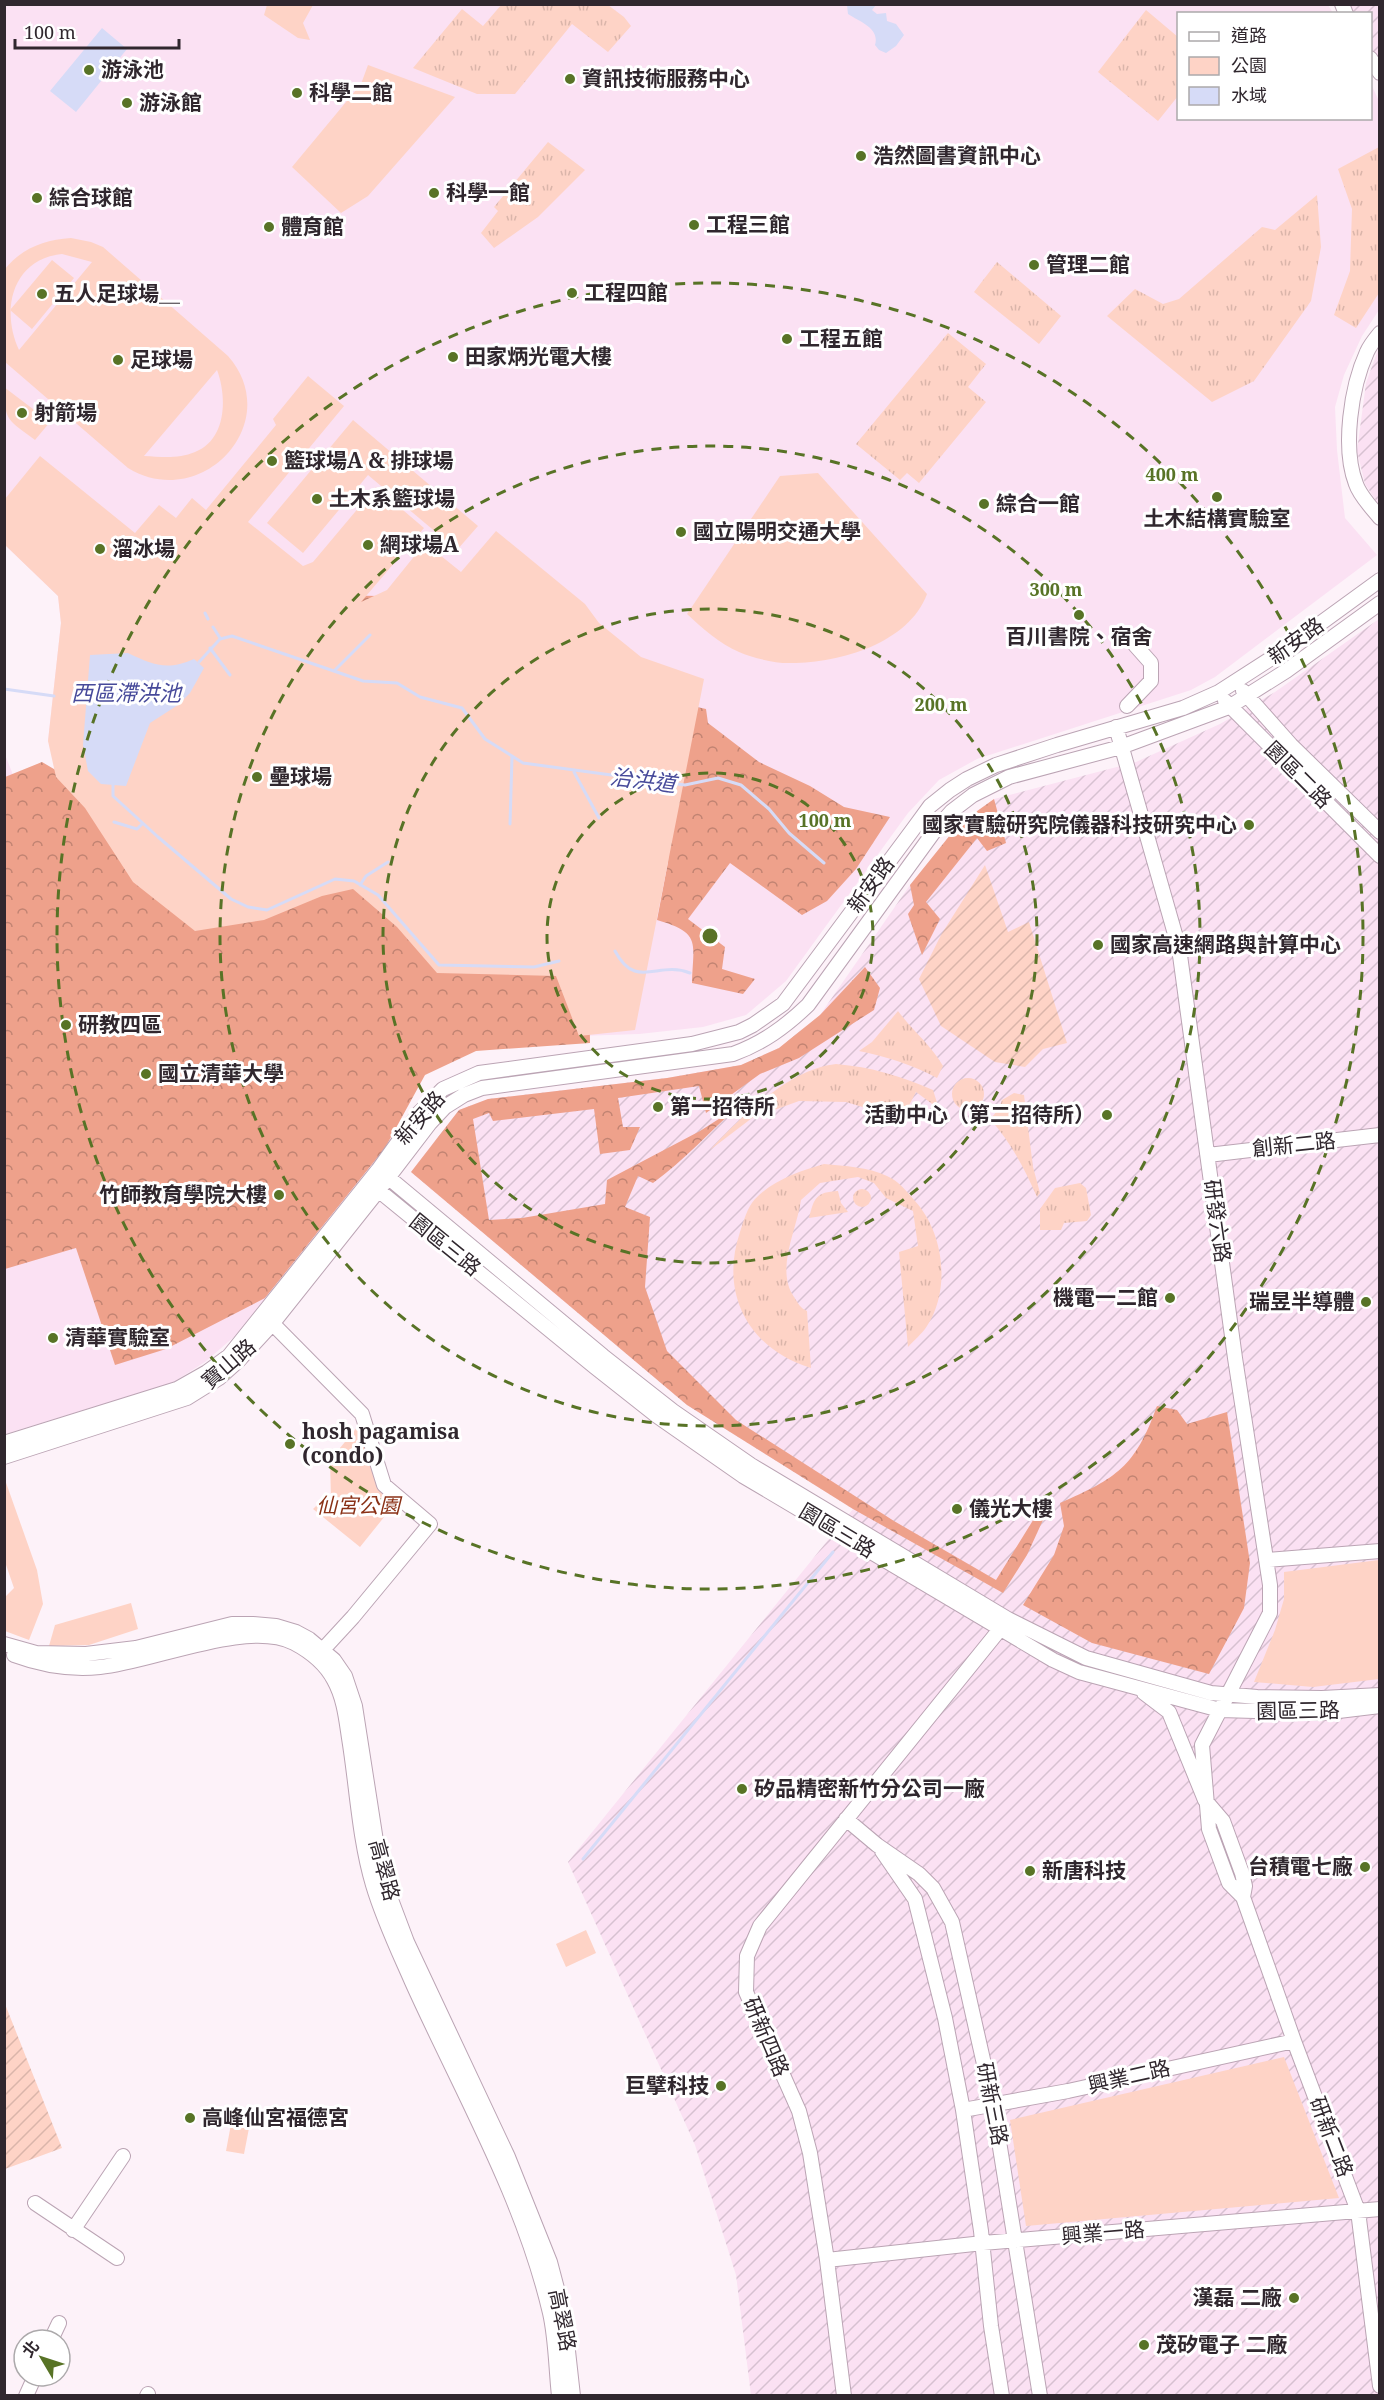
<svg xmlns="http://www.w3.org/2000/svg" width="1384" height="2400" font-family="'Noto Serif','Noto Sans TC',serif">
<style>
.built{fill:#fbe1f3}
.industrial{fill:url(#industrial-furrows)}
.grass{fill:url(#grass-tufts)}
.forest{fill:url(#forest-crowns)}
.park{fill:#fed3c6;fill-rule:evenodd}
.garden{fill:url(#garden-furrows)}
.water{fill:#d6dbf7}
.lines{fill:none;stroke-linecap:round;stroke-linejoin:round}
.stream{stroke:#d6dbf7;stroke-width:3}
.minor-casing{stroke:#bba4b4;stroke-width:16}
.minor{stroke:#fff;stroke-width:14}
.ring{fill:none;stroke:#587326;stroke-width:3;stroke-dasharray:10 8}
.poi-dot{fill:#587326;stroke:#fff;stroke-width:2}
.labels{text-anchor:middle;stroke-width:6;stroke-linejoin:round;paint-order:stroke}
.poi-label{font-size:21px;font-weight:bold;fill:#30272e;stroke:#fff;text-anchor:start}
.street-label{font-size:21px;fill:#30272e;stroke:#fff}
.park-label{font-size:21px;font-style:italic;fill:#8a3116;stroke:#fff}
.water-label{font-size:22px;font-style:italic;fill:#474a9a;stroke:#fff}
.centre{fill:#587326;stroke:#fff;stroke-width:3}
.ring-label{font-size:18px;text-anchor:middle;font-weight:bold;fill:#587326;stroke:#fff;stroke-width:6;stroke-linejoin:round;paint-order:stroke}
</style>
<defs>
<pattern id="industrial-furrows" width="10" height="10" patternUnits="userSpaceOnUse" patternTransform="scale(1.5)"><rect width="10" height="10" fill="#fbe1f3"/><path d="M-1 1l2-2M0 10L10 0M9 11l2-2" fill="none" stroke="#d7c1d1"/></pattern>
<pattern id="grass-tufts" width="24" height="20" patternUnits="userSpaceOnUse" patternTransform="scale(1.5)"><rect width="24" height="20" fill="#fed3c6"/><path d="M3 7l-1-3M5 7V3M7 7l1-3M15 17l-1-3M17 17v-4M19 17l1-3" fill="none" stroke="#dab5aa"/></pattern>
<pattern id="forest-crowns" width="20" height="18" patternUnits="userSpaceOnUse" patternTransform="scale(1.5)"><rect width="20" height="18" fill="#eea18b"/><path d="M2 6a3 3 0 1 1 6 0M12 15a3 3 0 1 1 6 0" fill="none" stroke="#c18372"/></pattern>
<pattern id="garden-furrows" width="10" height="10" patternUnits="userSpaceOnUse" patternTransform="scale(1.5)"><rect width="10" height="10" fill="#fed3c6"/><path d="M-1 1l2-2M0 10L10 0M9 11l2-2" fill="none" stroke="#dab5aa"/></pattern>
</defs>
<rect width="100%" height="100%" fill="#fdf2f9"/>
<path class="built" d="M 4,5 L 1328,5 L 1333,13 L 1178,14 L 1178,118 L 1370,118 L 1371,84 L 1379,101 L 1379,310 L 1362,336 L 1344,375 L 1335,407 L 1337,450 L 1345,518 L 1377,555 L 1215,677 L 1191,690 L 977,759 L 939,780 L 908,813 L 786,981 L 746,1015 L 703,1027 L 639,1034 L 579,1036 L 48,741 L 61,623 L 58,596 L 5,545 Z
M 4,752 L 30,818 L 385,1148 L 235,1336 L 205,1362 L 172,1383 L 5,1434 Z"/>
<path class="industrial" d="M 1336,5 L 1379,5 L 1379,84 L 1371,67 L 1370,14 L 1341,13 Z
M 1379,347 L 1379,505 L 1365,484 L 1357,451 L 1366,383 Z
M 1379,619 L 1379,2395 L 751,2395 L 736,2275 L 695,2145 L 568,1862 L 853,1509 L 687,1405 L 411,1172 L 459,1110 L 488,1099 L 667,1078 L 741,1065 L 779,1048 L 820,1015 L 910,885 L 959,824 L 994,799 L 1136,762 L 1220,724 L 1275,692 Z"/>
<path class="grass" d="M 502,4 L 608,5 L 624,17 L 631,26 L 608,52 L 572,24 L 515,94 L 477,94 L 413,68 L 462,9 L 483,26 Z
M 1146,10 L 1178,37 L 1178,96 L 1158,121 L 1098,72 Z
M 548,142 L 585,170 L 538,217 L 494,248 L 481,233 L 498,211 L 494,207 Z
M 1379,147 L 1379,293 L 1356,328 L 1334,315 L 1350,271 L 1352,209 L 1338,169 Z
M 1317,195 L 1321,247 L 1311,301 L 1254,381 L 1212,402 L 1107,316 L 1135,289 L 1163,304 L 1179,299 L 1262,227 L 1275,230 Z
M 997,262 L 1061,316 L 1039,344 L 974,292 Z
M 948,333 L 986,364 L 968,387 L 986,402 L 919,483 L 907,473 L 900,480 L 856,444 Z
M 898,1011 C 912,1030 931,1045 943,1066 L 937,1078 C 911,1064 887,1057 859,1051 L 872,1042 Z
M 836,1064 C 871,1067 901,1076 933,1090 L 939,1109 L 916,1092 L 902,1119 L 846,1102 L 799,1101 L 752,1118 L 710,1150 C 741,1117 789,1069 836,1064 Z
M952 1094a16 16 0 1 1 32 0a16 16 0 1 1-32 0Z
M 1014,1093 L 1024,1095 L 1033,1167 L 1040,1193 L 1037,1197 C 1024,1167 1011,1143 990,1119 L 999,1109 L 1002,1100 Z
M 824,1164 C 845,1166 868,1167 887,1176 C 899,1181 907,1192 915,1201 C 944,1233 951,1289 927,1326 C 922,1334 914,1340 908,1347 L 899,1252 L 918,1246 L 913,1211 L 886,1198 L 874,1183 L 858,1177 L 820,1183 L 801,1200 C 797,1230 775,1269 794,1297 C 798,1303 800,1308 807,1311 L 811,1368 C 749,1349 719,1294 740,1232 C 744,1220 747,1208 755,1199 C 773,1180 800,1171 824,1164 Z
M 1080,1183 L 1086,1188 L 1091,1215 L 1087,1221 L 1064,1223 L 1061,1230 L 1040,1230 L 1040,1209 L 1055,1188 Z
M853 1198a9 9 0 1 1 18 0a9 9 0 1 1-18 0Z
M 838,1191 L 841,1203 L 848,1212 L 809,1218 C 814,1198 816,1192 838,1191 Z"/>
<path class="forest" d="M 210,593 L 379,596 L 588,918 L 590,1043 L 476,1051 L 425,1075 L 385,1148 L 265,1298 L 166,1349 L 115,1365 L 76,1248 L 5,1269 L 5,777 L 42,762 L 98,795 Z
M 679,703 L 706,709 L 708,723 L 759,762 L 810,786 L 844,807 L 890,817 L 856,869 L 827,901 L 802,915 L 730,863 L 688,919 L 725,947 L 722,969 L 755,979 L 743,994 L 692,983 C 693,942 702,933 657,920 L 668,862 Z
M 994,799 L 1006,843 L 987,851 L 977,838 L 926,902 L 940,919 L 922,955 L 908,914 L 914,905 L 910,885 L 959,824 Z
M 865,967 L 880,988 L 874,1010 L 799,1058 L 760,1074 L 706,1113 L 699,1086 L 618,1098 L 623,1127 L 640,1127 L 630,1150 L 600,1154 L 594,1109 L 493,1121 L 489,1113 L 473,1119 L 489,1220 L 522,1218 L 605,1204 L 607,1180 L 700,1131 L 739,1106 C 710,1131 685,1160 653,1183 L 638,1176 L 625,1207 L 650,1217 L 645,1287 L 667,1351 L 736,1420 L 894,1521 L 996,1580 L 1035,1517 L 1043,1520 L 1027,1555 L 1003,1593 L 853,1509 L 687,1405 L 411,1172 L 459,1110 L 488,1099 L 667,1078 L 741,1065 L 779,1048 L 820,1015 Z
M 1157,1406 L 1177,1410 L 1187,1424 L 1227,1412 L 1250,1563 L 1244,1608 L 1209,1674 L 1092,1643 L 1023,1605 L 1054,1555 L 1064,1526 L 1060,1503 C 1117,1478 1135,1467 1157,1406 Z"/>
<path class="park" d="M 267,5 L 313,5 L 303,23 L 310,40 L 298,38 L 264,15 Z
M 368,65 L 455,97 L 368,196 L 341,213 L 292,167 L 361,84 Z
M 71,238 L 91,242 L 103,247 L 228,356 C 286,422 202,513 128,468 L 5,362 L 5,269 C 22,248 44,240 71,238 ZM 62,254 L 92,262 L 19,350 C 0,309 13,259 62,254 ZM 217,370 C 227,396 227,440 195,452 C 179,459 162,457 144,456 Z
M 52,260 L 74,278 L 32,329 L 10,310 Z
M 308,376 L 344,406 L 248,522 L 303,566 L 313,562 L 376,487 L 424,528 L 361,602 L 387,590 L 425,543 L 461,572 L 496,531 L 585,604 L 599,623 L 641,657 L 704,679 L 635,1030 L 579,1036 L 556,976 L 437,973 L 397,927 L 353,889 L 322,896 L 264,920 L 195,931 L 133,882 L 85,808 L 56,777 L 48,741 L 61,623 L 58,596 L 5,545 L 5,499 L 40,456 L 135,533 L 159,505 L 176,518 L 192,498 L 206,510 L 276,425 L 273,419 Z
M 4,387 L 50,422 L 35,440 C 9,420 4,422 4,387 Z
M 353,420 L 478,526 L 457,550 L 368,475 L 303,553 L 267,523 Z
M 818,473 L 927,594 C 909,643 840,663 792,663 C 777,664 753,658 739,652 C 719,643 703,629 687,614 L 780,476 Z
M 359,1425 L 397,1501 L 360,1547 L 313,1509 L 318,1504 L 331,1499 L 330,1460 Z
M 4,1477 L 37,1570 L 43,1604 L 29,1640 L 5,1631 L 5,1597 L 14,1588 L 5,1562 Z
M 1379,1560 L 1379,1679 L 1313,1687 L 1254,1682 L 1275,1630 L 1284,1599 L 1284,1572 Z
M 131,1603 L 138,1629 L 89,1645 L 49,1646 L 55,1625 Z
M 586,1930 L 596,1953 L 566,1967 L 556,1944 Z
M 1284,2057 L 1339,2198 L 1026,2226 L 1010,2120 Z
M 232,2119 L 250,2123 L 244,2154 L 226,2151 Z"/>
<path class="garden" d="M 985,865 L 1008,932 L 1029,922 L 1067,1043 L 1043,1049 L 1025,1067 L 995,1062 L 941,1026 L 919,979 L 941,935 Z
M 5,2004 L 62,2148 L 5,2169 L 4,2169 Z"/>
<path class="water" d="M 847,5 L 876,5 L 872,10 L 877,14 L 886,13 L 887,21 L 896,24 L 904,35 L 896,46 L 886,53 L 879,50 L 875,45 C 880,28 860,22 848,14 Z
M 102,28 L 127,49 L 76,112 L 50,91 Z
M 128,653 C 153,665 167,671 194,659 L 204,668 L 190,693 L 178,705 L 150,723 L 126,786 L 101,784 L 88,771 L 83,745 L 90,655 Z"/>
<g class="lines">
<path class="stream" d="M 205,613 L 208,619
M 213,627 L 220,638
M 210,648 L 230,675
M 199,662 L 220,639 L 232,636 L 363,681 L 397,683 L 420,697 L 462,708 L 485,739 L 523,763 L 685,785 L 718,778 L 741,785 L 769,809 L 789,833 L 824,863
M 334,671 L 370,635
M 4,689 L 54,696
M 574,772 L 599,818
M 113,785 L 113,796 L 158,837 L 231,899 L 248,907 L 267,910 L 335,879 L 354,881 L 378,895 L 439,965 L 534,967 L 559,961
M 114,822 L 137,829 L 142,824
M 510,824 L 512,757
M 360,885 L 366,876 L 388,862
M 615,951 C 636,991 658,960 690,973
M 583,1859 L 833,1552"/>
<defs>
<path id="minor" d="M 1342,4 L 1346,14
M 1370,58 L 1380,73
M 1380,333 C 1375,339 1370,345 1367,352 C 1351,387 1342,448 1356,484 C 1360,496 1372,508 1380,518
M 1243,691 L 1291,745 L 1380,832
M 1225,701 L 1380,856
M 1127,706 L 1151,681 L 1151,663 L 1135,645
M 1116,727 L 1179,948 L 1235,1358 L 1270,1585 L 1270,1613 L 1202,1745 L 1209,1829 L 1229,1883 L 1243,1897 L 1294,2041 L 1358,2211 L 1380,2386
M 1208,1155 L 1380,1135
M 383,1173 L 603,1356 L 673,1411 L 751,1465 L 1008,1619 L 1086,1658 L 1211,1693 L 1257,1697 L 1322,1698 L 1380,1695
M 372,1185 L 595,1367 L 657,1416 L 743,1476 L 1053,1660 L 1079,1672 L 1220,1710 L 1322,1713 L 1380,1706
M 268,1319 L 362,1414 L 384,1485 L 430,1524 L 353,1617 L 318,1655
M 4,1443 L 177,1389 L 207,1372 L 229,1356 L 378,1170 L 419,1113 L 443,1089 L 479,1073 L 692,1044 L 739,1032 L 753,1025 L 783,1004 L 914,828 L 930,806 L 950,790 L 967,779 L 996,765 L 1057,745 L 1183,708 L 1219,692 L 1281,652 L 1380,580
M 4,1457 L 187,1398 L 219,1378 L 238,1361 L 273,1323 L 378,1191 L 430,1123 L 445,1107 L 464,1095 L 482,1088 L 733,1054 C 763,1043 785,1027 808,1005 L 936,829 L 952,811 L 973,795 L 1009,777 L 1121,747 L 1229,707 L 1286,671 L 1380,603
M 1267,1560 L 1380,1551
M 4,1644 L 36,1653 L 86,1654 L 136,1648 L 232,1624 L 253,1624 L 276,1626 L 296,1632 L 309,1639 L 334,1660 L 345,1676 L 355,1706 L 381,1873 L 407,1942 L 508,2157 L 550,2262 L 564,2315 L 573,2396
M 14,1655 C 41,1665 71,1670 100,1667 C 153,1662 247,1619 294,1643 C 311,1652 325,1663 334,1680 C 344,1698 346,1718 349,1738 C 357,1787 359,1838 373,1885 C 383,1919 398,1950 412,1982 C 461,2091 523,2197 550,2313 C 556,2339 556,2369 559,2396
M 1144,1693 L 1169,1712 L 1205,1800 L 1223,1821 L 1242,1873 L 1245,1886 L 1243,1897
M 846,1819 L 877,1845 L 919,1874 L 933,1888 L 952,1922 L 993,2104 L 1040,2396
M 882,1851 L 915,1899 L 945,2018 L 963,2110 L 981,2231 L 991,2326 L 1002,2396
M 963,2110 L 1068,2091 L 1294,2041
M 35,2203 L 117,2258
M 73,2230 L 123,2156
M 827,2260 L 983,2243 L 1380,2209
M 51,2340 L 59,2323
M 26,2396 L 35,2376
M 147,2396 L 148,2394
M 844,2396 L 827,2260 L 810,2153 L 799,2111 L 746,1992 L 747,1956 L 760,1926 L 1005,1623"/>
</defs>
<use href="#minor" class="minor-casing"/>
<use href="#minor" class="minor"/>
</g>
<g class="ring">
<circle cx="710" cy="936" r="163"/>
<circle cx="710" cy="936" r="327"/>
<circle cx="710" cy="936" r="490"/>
<circle cx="710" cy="936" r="653"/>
</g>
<g class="poi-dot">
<circle cx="89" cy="70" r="6"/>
<circle cx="570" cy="79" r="6"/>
<circle cx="297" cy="93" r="6"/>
<circle cx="127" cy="103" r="6"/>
<circle cx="861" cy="156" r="6"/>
<circle cx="434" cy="193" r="6"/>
<circle cx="37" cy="198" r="6"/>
<circle cx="694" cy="225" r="6"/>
<circle cx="269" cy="227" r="6"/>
<circle cx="1034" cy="265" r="6"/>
<circle cx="572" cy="293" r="6"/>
<circle cx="42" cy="294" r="6"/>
<circle cx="787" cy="339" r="6"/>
<circle cx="453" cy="357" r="6"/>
<circle cx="118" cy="360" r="6"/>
<circle cx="22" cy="413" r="6"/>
<circle cx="272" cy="461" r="6"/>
<circle cx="1217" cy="497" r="6"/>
<circle cx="317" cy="499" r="6"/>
<circle cx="984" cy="504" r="6"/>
<circle cx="681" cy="532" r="6"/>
<circle cx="368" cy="545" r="6"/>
<circle cx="100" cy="549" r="6"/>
<circle cx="1079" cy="615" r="6"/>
<circle cx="257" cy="777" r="6"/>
<circle cx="1249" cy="825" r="6"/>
<circle cx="1098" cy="945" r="6"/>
<circle cx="66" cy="1025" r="6"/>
<circle cx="146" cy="1074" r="6"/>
<circle cx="658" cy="1107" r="6"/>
<circle cx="1107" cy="1115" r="6"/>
<circle cx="279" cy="1195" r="6"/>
<circle cx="1170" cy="1298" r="6"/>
<circle cx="1366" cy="1302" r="6"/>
<circle cx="53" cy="1338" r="6"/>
<circle cx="290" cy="1444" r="6"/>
<circle cx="957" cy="1509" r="6"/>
<circle cx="742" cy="1789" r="6"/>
<circle cx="1365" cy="1867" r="6"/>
<circle cx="1030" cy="1871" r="6"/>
<circle cx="721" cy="2086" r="6"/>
<circle cx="190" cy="2118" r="6"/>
<circle cx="1294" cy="2298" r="6"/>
<circle cx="1144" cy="2345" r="6"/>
</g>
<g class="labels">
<g class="poi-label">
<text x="101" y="77">游泳池</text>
<text x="582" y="86">資訊技術服務中心</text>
<text x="309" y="100">科學二館</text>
<text x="139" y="110">游泳館</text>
<text x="873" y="163">浩然圖書資訊中心</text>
<text x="446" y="200">科學一館</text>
<text x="49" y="205">綜合球館</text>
<text x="706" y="232">工程三館</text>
<text x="281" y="234">體育館</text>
<text x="1046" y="272">管理二館</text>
<text x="584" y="300">工程四館</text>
<text x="54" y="301">五人足球場＿</text>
<text x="799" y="346">工程五館</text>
<text x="465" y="364">田家炳光電大樓</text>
<text x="130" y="367">足球場</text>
<text x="34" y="420">射箭場</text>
<text x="284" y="468">籃球場A &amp; 排球場</text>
<text x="329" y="506">土木系籃球場</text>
<text x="996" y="511">綜合一館</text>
<text x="1217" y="526" text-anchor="middle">土木結構實驗室</text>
<text x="693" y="539">國立陽明交通大學</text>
<text x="380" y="552">網球場A</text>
<text x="112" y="556">溜冰場</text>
<text x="1079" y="644" text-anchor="middle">百川書院、宿舍</text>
<text x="269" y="784">壘球場</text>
<text x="1237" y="832" text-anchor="end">國家實驗研究院儀器科技研究中心</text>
<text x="1110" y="952">國家高速網路與計算中心</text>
<text x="78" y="1032">研教四區</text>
<text x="158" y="1081">國立清華大學</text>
<text x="670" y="1114">第一招待所</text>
<text x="1095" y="1122" text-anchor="end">活動中心（第二招待所）</text>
<text x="267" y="1202" text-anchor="end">竹師教育學院大樓</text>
<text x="1158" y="1305" text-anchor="end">機電一二館</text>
<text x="1354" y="1309" text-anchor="end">瑞昱半導體</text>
<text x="65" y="1345">清華實驗室</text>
<text x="302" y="1439">hosh pagamisa<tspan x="302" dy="24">(condo)</tspan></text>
<text x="969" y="1516">儀光大樓</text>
<text x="754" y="1796">矽品精密新竹分公司一廠</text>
<text x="1353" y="1874" text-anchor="end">台積電七廠</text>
<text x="1042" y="1878">新唐科技</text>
<text x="709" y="2093" text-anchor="end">巨擘科技</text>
<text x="202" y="2125">高峰仙宮福德宮</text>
<text x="1282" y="2305" text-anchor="end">漢磊 二廠</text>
<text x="1156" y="2352">茂矽電子 二廠</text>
</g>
<g class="street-label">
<text transform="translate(1296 641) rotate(-36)" y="7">新安路</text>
<text transform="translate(1298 775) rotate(45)" y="7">園區二路</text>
<text transform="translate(871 885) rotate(-54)" y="7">新安路</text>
<text transform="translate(420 1118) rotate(-49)" y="7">新安路</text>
<text transform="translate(1294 1145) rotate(-6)" y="7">創新二路</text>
<text transform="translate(1217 1221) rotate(82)" y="7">研發六路</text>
<text transform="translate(445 1245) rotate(39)" y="7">園區三路</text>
<text transform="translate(229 1364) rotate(-41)" y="7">寶山路</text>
<text transform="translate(837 1531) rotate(31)" y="7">園區三路</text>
<text transform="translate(1298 1711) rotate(-1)" y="7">園區三路</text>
<text transform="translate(384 1870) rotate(75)" y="7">高翠路</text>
<text transform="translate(766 2037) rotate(67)" y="7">研新四路</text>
<text transform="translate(1129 2077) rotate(-13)" y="7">興業二路</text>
<text transform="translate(992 2104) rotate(79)" y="7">研新三路</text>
<text transform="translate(1331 2137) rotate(69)" y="7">研新二路</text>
<text transform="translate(1103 2233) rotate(-5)" y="7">興業一路</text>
<text transform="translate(562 2320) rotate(79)" y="7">高翠路</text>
</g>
<g class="park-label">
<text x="358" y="1513">仙宮公園</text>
</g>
<g class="water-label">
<text x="126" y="701">西區滯洪池</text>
<text transform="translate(643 780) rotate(7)" y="8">治洪道</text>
</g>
</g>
<circle cx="710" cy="936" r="9" class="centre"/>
<g class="ring-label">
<text x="1172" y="481">400 m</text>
<text x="1056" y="596">300 m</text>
<text x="941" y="711">200 m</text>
<text x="825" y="827">100 m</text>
</g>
<rect width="1384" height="2400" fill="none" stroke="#30272e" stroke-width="12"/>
<rect x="1177" y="12" width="195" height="108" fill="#ffffff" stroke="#aca9ab" stroke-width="1.5"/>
<rect x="1189" y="32" width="30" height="9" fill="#ffffff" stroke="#aca9ab" stroke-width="1.5"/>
<text x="1231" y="42" font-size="18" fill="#30272e">道路</text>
<rect x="1189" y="57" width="30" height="18" fill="#fed3c6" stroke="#aca9ab" stroke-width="1.5"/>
<text x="1231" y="72" font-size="18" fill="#30272e">公園</text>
<rect x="1189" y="87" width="30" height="18" fill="#d6dbf7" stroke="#aca9ab" stroke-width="1.5"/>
<text x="1231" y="102" font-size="18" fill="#30272e">水域</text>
<g transform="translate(42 2358) rotate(309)"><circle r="28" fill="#ffffff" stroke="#aca9ab" stroke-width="1.5"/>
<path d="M0-4.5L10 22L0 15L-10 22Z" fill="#587326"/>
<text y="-9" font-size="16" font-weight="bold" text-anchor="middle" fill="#30272e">北</text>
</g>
<path d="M15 39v9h164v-9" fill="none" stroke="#30272e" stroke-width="3"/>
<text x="24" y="39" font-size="18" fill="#30272e" stroke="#ffffff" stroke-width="4.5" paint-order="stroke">100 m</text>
</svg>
